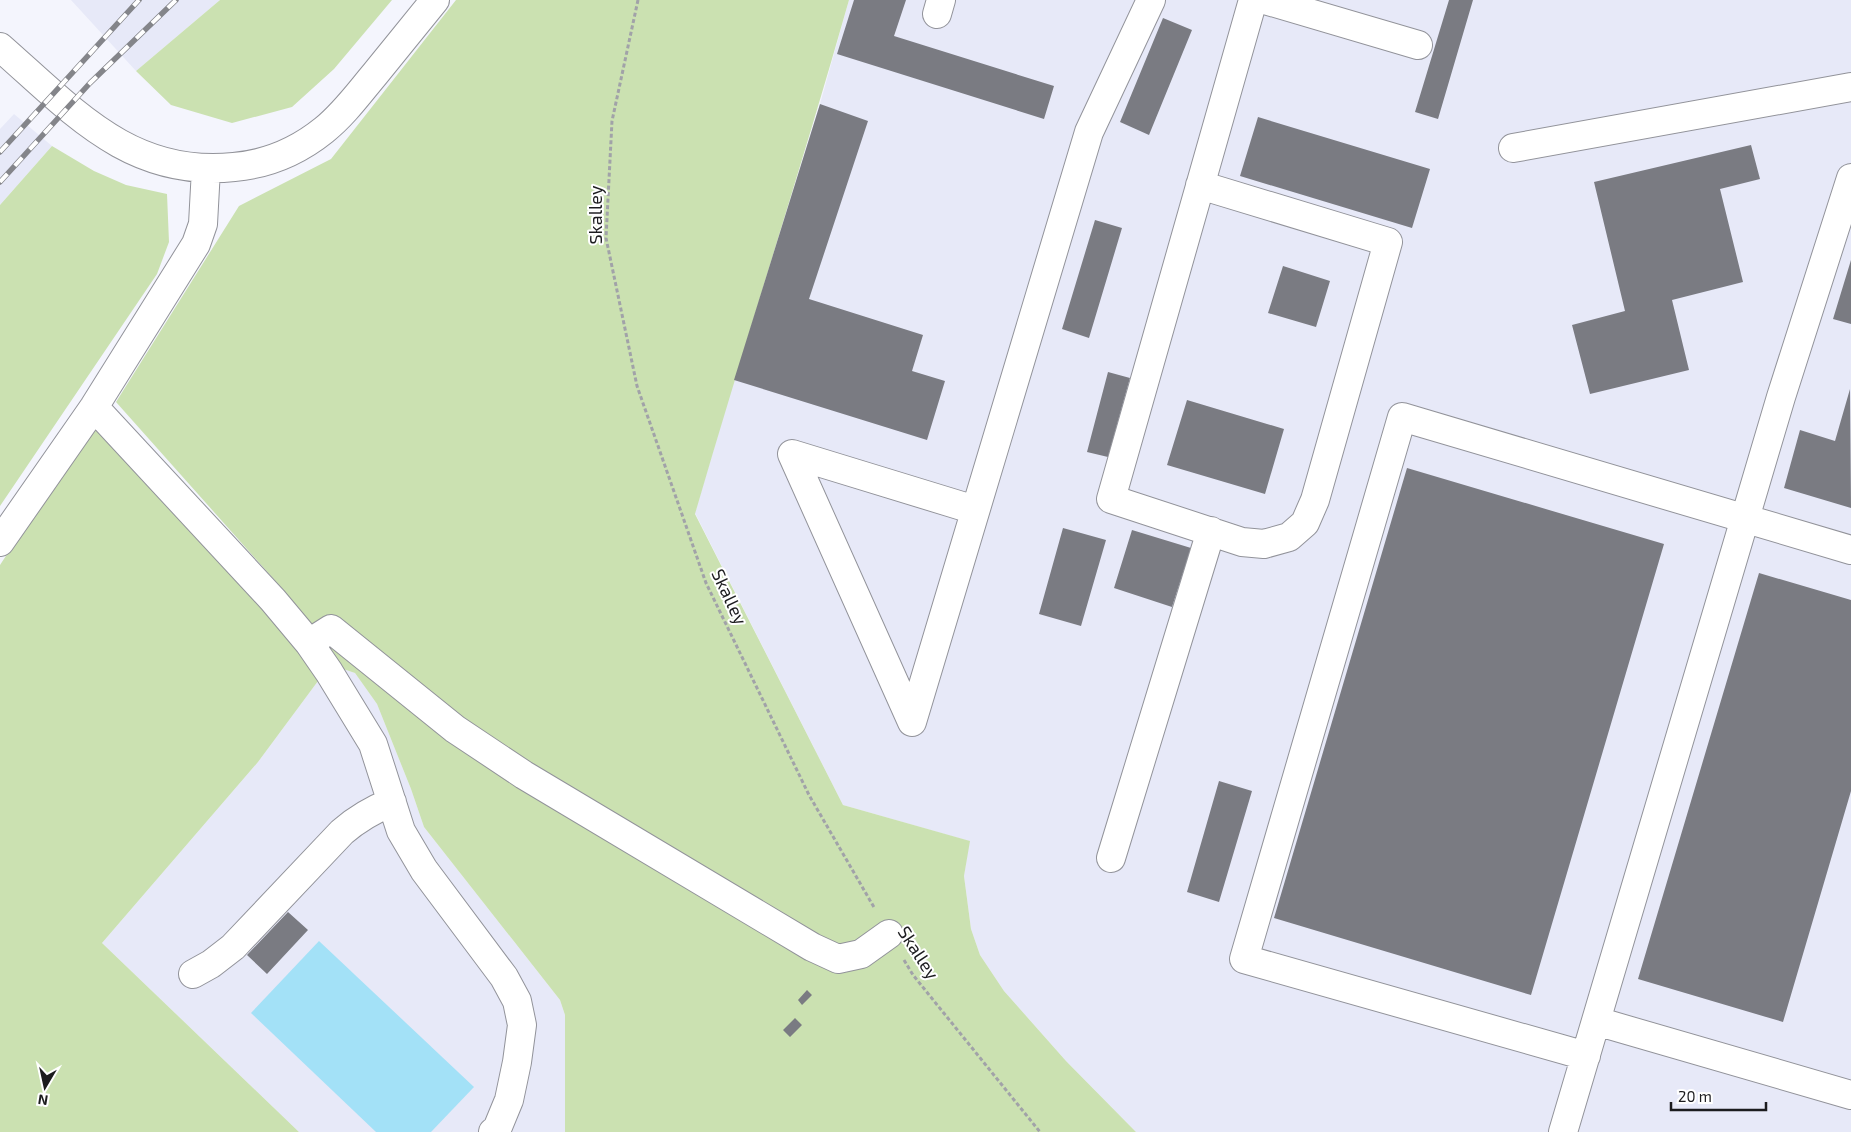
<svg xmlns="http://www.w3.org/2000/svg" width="1851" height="1132" font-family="'Exo 2',sans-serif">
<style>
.built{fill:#e7e9f8}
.green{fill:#cbe1b1}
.water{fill:#a3e1f7}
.building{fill:#7a7b82}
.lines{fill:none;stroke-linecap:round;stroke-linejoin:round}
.minor-casing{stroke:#92939a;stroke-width:30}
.path{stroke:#a1a2a8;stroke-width:3;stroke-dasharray:4 2.5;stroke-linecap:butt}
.minor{stroke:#fff;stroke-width:28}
.rail-casing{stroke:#84858a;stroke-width:5.5}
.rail{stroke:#fff;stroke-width:4;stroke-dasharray:11;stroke-linecap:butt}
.labels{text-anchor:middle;stroke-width:4;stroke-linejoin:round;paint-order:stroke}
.street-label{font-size:18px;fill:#1c1c1f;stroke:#fff}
</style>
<rect width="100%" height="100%" fill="#f4f5fd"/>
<path class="built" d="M 71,0 L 220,0 L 136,71 Z
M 849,0 L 1851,0 L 1851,1132 L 1136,1132 L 1066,1061 L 1004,991 L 980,955 L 971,929 L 964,876 L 969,841 L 843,805 L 695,513 L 734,380 L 820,104 Z
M 14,114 L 52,146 L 0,205 L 0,129 Z
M 337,667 L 355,673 L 377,704 L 411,789 L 424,827 L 560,1000 L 565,1015 L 565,1132 L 299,1132 L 102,943 L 258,762 L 321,677 Z"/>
<path class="green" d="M 220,0 L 392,0 L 334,69 L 292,107 L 232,123 L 171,105 L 136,71 Z
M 456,0 L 849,0 C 800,172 745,342 695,514 L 843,805 L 970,841 L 964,876 L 971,929 L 980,955 L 1004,991 L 1066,1061 L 1136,1132 L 565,1132 L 565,1015 L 560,1000 L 424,827 L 411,789 L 377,704 L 355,673 L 337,667 L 321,677 L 258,762 L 102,943 L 299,1132 L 0,1132 L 0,565 L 92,425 L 275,619 L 287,594 L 116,402 L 239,206 L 331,159 Z
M 52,146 L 94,171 L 126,185 L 167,194 L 169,242 L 157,274 L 0,506 L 0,205 Z"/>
<path class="water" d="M 319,941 L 474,1087 L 431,1132 L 376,1132 L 251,1013 Z"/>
<path class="building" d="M 854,0 L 906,0 L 894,36 L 1054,86 L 1044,119 L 837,54 Z
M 1449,0 L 1473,0 L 1438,119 L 1415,112 Z
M 1163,18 L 1192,30 L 1149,135 L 1120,122 Z
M 820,104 L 868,121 L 809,299 L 923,335 L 912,371 L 945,381 L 927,440 L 734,380 Z
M 1258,117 L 1430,169 L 1412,228 L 1240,176 Z
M 1751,145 L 1760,179 L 1720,189 L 1743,282 L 1672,300 L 1689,370 L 1590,394 L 1572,325 L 1625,311 L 1594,182 Z
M 1095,220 L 1122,228 L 1089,338 L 1062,329 Z
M 1851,260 L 1851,324 L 1833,319 Z
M 1283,266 L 1330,281 L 1316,327 L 1268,313 Z
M 1108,372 L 1130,378 L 1108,457 L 1087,452 Z
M 1850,389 L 1851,508 L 1784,488 L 1800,430 L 1835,441 Z
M 1187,400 L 1284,429 L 1265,494 L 1167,465 Z
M 1407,468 L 1664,544 L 1531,995 L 1274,918 Z
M 1063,528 L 1106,540 L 1081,626 L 1039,614 Z
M 1132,530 L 1191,548 L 1172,607 L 1114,588 Z
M 1759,573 L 1851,600 L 1851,791 L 1783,1022 L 1638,979 Z
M 1219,781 L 1252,791 L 1219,902 L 1187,892 Z
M 288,912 L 308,930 L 267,974 L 247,955 Z
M 807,990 L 812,995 L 802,1005 L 798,1000 Z
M 795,1018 L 802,1025 L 790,1037 L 783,1030 Z"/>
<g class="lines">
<defs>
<path id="minor" d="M 1265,0 L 1418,45
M 937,14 L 941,0
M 0,47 C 72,110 130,178 234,167 C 268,164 298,151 324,130 C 344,114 359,93 375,74 C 395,49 415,25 435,0
M 1513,148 L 1851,87
M 1200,185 L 1388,242 L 1315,500 L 1305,523 L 1289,537 L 1264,544 L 1242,542 L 1111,499 L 1253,0
M 94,407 L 273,600 L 309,643 L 329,672 L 373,744 L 401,831 L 424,870 L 504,977 L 517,1001 L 522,1025 L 517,1062 L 509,1100 L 497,1129 L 493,1132
M 975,510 L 792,454 L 912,722 L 1089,132 L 1151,0
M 0,542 L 94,407 L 196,244 L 203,224 L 206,169
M 309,643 L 331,629 L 455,729 L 524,775 L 812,947 L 838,959 L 861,954 L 889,934
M 1111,858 L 1211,531
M 193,974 L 211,964 L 233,947 L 342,832 C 358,818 372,810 392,802
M 1596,1021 L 1851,1095
M 1586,1056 L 1244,959 L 1402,417 L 1851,550
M 1563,1132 L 1781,397 L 1851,178"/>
</defs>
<use href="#minor" class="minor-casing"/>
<path class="path" d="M 638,0 L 612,121 L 606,238 L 637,386 L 706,583 L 809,795 L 875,909
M 904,960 L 913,975 L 1040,1132"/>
<use href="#minor" class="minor"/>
<defs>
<path id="rail" d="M 0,152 L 139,0
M 0,182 L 90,83 L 176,0"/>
</defs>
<use href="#rail" class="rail-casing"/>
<use href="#rail" class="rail"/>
</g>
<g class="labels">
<g class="street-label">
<text transform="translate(596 215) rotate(-90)" y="6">Skalley</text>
<text transform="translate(729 597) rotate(65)" y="6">Skalley</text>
<text transform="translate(918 953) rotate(57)" y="6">Skalley</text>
</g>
</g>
<g transform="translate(45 1087) rotate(189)" stroke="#ffffff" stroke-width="4" paint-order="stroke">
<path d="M0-4L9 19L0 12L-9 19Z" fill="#1c1c1f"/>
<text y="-8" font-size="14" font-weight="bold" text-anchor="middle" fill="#1c1c1f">N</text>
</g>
<path d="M1671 1102v8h95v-8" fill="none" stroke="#1c1c1f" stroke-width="2.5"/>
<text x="1678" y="1102" font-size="15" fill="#1c1c1f" stroke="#ffffff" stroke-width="4" paint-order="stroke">20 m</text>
</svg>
